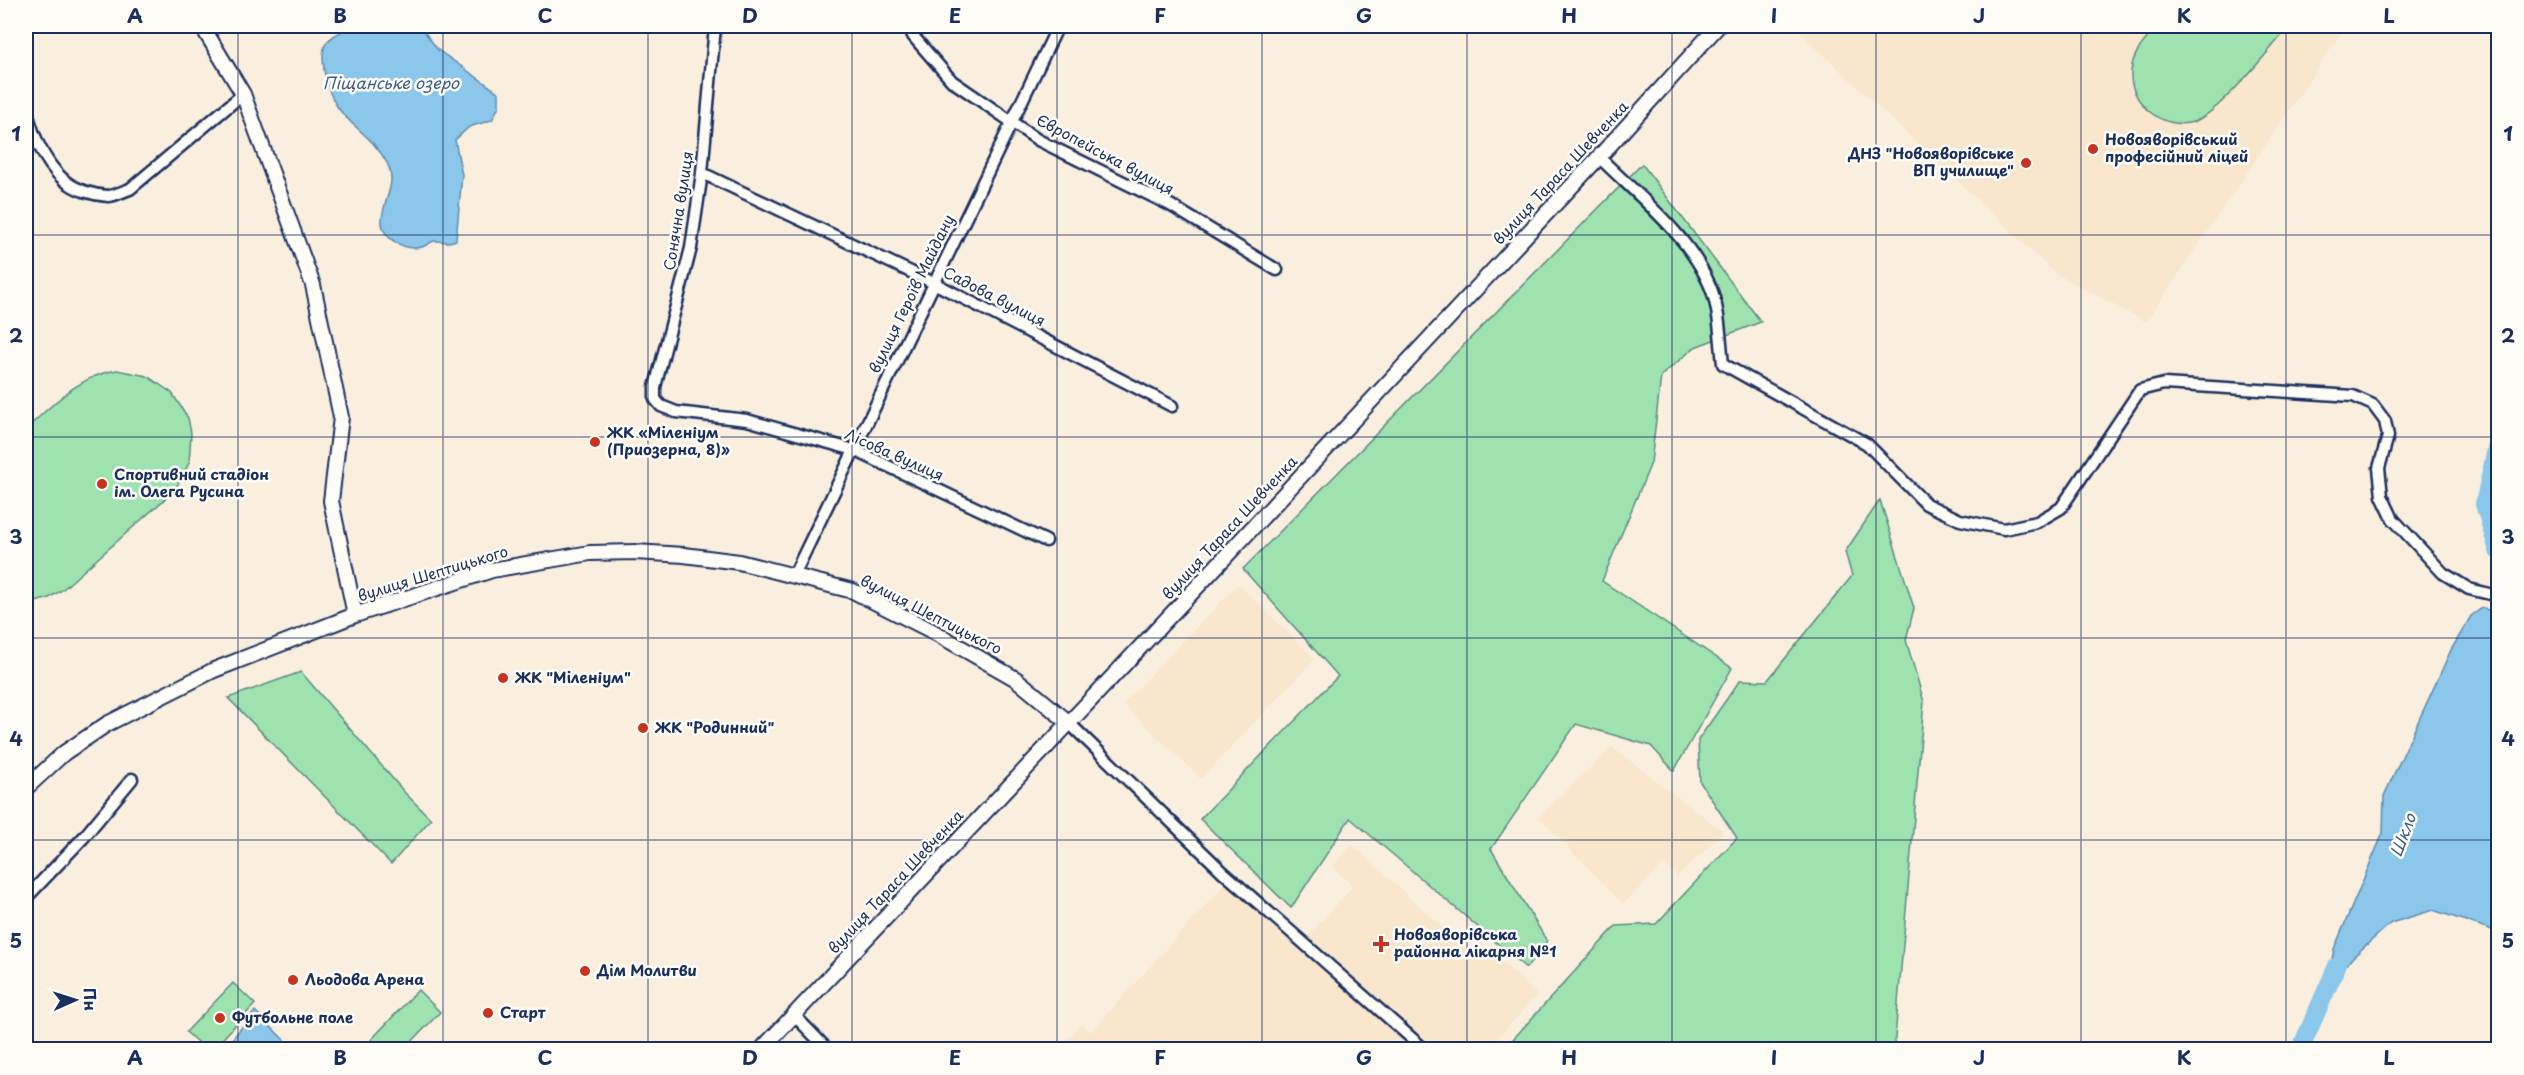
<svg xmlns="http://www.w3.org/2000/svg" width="2524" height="1075" font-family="'Playpen Sans',sans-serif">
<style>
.built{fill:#f8e6cd}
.green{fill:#9ee3af;stroke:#5c8986;stroke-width:1.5}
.water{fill:#8ac7ea;stroke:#5e8ab2;stroke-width:1.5}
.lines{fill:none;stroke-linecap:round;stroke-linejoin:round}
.river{stroke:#8ac7ea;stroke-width:18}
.minor-casing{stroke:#1b2f5e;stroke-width:15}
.tertiary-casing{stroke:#1b2f5e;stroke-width:18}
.minor{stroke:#fdfcf7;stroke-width:10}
.tertiary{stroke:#fdfcf7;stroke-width:14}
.grid{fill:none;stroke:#1b2f5e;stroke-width:1.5;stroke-opacity:0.55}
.poi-dot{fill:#c8321e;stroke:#fdfcf7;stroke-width:2}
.labels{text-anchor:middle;stroke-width:5;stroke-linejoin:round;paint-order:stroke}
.poi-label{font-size:15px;font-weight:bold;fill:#1b2f5e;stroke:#fdfcf7;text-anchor:start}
.street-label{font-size:15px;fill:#1b2f5e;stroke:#fdfcf7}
.water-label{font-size:16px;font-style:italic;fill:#3c5d88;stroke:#fdfcf7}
.neatline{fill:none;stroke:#1b2f5e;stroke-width:2}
.grid-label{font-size:20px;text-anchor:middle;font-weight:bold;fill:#1b2f5e}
</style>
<rect width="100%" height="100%" fill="#faefde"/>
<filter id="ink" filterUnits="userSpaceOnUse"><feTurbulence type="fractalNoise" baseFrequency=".0167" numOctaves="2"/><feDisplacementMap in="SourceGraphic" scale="12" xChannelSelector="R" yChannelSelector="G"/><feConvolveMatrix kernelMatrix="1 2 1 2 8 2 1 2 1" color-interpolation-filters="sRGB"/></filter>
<g filter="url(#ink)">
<path class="built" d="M 1793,26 L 2346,26 L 2146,322 L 2055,273 Z
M 1238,584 L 1315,659 L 1201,779 L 1123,704 Z
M 1612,747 L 1724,832 L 1678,876 L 1664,864 L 1623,904 L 1539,817 Z
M 1352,845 L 1469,951 L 1479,940 L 1537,995 L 1488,1049 L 1058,1050 L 1081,1024 L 1091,1032 L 1225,884 L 1297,948 L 1353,886 L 1332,867 Z"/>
<path class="green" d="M 2158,26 L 2290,26 C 2270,48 2219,114 2193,122 C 2163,131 2129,103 2131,72 C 2132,53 2146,39 2158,26 Z
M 1642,164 L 1761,322 L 1695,347 L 1661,376 L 1651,463 L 1602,581 L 1732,668 L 1674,771 L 1651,746 L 1576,724 L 1491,849 L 1547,941 L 1526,968 L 1350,818 L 1291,908 L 1200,819 L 1338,676 L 1243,569 Z
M 117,370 L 147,376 L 172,393 L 188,418 L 191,433 L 189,463 L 175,490 L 62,590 L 49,598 L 26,605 L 26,429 C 54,404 78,376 117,370 Z
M 1880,500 L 1914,608 L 1906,640 L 1924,702 L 1894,1049 L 1504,1049 L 1616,926 L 1656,924 L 1737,838 L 1700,782 L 1698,740 L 1740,680 L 1767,681 L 1852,576 L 1845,552 Z
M 301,672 L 405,793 L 431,819 L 391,864 L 228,698 Z
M 233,983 L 255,1004 L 213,1049 L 205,1049 L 186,1032 Z
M 418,990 L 440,1012 L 405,1049 L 382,1049 L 371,1040 Z"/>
<path class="water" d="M 351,26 L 420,26 L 438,50 L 499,93 L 499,106 L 492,120 L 469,127 L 455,140 L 462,175 L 456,240 C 445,245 444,240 434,241 C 430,242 426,246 422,247 C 405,251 381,239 382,220 C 383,199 398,184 387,163 C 366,124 332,124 324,70 C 320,40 327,40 351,26 Z
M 2482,608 L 2498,613 L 2498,932 L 2433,910 L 2391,923 L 2353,957 L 2327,987 L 2334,949 L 2383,833 L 2384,796 L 2451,650 L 2471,616 Z
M 255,1011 L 290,1046 L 286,1049 L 224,1049 Z"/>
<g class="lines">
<path class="river" d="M 2498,440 L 2484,504 L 2498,551
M 2303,1050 L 2303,1043 L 2337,966"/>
<defs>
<path id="minor" d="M 715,26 L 702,173 L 691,248 L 655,387 L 655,399 L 661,406 L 676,412 L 747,420 L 854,450 L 1046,541
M 909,26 L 913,36 L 952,81 L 1038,140 L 1170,205 L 1277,270
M 26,101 C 28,127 44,163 64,180 C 75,190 93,195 108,196 C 115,196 123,191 130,189 L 243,94
M 1599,157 C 1637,195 1690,236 1710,286 C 1720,310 1720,338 1723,364 L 1867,444 L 1926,504 L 1960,520 L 2004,529 L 2037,522 L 2061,508 L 2140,390 L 2164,384 L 2353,396 L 2373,405 L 2385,421 L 2388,436 L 2379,468 L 2382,496 L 2393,519 L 2443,573 L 2469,589 L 2498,596
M 702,173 L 934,283 L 1172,406
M 794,575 L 1058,26
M 1068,722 L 1223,872 L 1425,1050
M 26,898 L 84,837 L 132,779
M 794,1015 L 828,1050"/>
<path id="tertiary" d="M 202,26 L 243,94 L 313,285 L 341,417 L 331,501 L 355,615
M 26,788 L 64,753 L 107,724 L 214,670 L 355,615 L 492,570 L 590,553 L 635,552 L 684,555 L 739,562 L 853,591 L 932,631 L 1016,679 L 1068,722
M 761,1050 L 1213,570 L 1599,157 L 1718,26"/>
</defs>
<use href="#minor" class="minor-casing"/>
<use href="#tertiary" class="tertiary-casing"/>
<use href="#minor" class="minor"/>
<use href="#tertiary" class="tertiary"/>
</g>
</g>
<path class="grid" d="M 238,26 L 238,1050M 443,26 L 443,1050M 648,26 L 648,1050M 852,26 L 852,1050M 1057,26 L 1057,1050M 1262,26 L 1262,1050M 1467,26 L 1467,1050M 1672,26 L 1672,1050M 1876,26 L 1876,1050M 2081,26 L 2081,1050M 2286,26 L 2286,1050M 26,235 L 2498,235M 26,437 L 2498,437M 26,638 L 2498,638M 26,840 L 2498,840"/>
<g class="poi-dot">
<circle cx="2093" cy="149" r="6"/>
<circle cx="2026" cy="163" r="6"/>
<circle cx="595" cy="442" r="6"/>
<circle cx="102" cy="484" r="6"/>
<circle cx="503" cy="678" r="6"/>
<circle cx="643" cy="728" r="6"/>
<path d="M1378 935h6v6h6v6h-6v6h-6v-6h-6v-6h6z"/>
<circle cx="585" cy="971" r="6"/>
<circle cx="293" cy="980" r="6"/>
<circle cx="488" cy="1013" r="6"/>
<circle cx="220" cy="1018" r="6"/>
</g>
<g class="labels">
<g class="poi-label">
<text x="2105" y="145">Новояворівський<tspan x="2105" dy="17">професійний ліцей</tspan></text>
<text x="2014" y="159" text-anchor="end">ДНЗ "Новояворівське<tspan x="2014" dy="17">ВП училище"</tspan></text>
<text x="607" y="438">ЖК «Міленіум<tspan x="607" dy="17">(Приозерна, 8)»</tspan></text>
<text x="114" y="480">Спортивний стадіон<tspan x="114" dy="17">ім. Олега Русина</tspan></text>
<text x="515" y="683">ЖК "Міленіум"</text>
<text x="655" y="733">ЖК "Родинний"</text>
<text x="1394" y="940">Новояворівська<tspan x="1394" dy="17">районна лікарня №1</tspan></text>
<text x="597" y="976">Дім Молитви</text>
<text x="305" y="985">Льодова Арена</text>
<text x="500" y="1018">Старт</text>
<text x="232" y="1023">Футбольне поле</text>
</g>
<g class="street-label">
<text transform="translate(1105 155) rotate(28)" y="5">Європейська вулиця</text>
<text transform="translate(1561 173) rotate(-47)" y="5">вулиця Тараса Шевченка</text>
<text transform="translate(679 211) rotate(-81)" y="5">Сонячна вулиця</text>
<text transform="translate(912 294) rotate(-64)" y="5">вулиця Героїв Майдану</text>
<text transform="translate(994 297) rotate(27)" y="5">Садова вулиця</text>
<text transform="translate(894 455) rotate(24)" y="5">Лісова вулиця</text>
<text transform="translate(1230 528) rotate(-47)" y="5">вулиця Тараса Шевченка</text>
<text transform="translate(433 574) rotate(-17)" y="5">вулиця Шептицького</text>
<text transform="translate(931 615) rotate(27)" y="5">вулиця Шептицького</text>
<text transform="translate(896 882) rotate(-47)" y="5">вулиця Тараса Шевченка</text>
</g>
<g class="water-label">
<text x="391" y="89">Піщанське озеро</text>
<text transform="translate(2403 835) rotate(-69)" y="6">Шкло</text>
</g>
</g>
<rect width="2524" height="1075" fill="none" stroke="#fdfcf7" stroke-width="66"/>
<g transform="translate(75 1000) rotate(87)" stroke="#fdfcf7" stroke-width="4.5" paint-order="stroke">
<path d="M0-4.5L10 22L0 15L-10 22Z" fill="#1b2f5e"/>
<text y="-9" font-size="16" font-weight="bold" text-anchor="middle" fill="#1b2f5e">Пн</text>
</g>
<rect x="33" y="33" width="2458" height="1009" class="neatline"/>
<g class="grid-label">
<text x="135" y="23">A</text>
<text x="340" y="23">B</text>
<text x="545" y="23">C</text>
<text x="750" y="23">D</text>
<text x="955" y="23">E</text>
<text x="1160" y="23">F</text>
<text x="1364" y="23">G</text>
<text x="1569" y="23">H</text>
<text x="1774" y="23">I</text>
<text x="1979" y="23">J</text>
<text x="2184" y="23">K</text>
<text x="2389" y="23">L</text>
<text x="16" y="141">1</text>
<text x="2508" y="141">1</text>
<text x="16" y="343">2</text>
<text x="2508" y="343">2</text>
<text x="16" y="544">3</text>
<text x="2508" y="544">3</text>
<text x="16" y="746">4</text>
<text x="2508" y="746">4</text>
<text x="16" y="948">5</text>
<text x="2508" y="948">5</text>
<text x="135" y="1065">A</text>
<text x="340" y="1065">B</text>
<text x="545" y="1065">C</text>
<text x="750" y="1065">D</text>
<text x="955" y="1065">E</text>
<text x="1160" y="1065">F</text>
<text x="1364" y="1065">G</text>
<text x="1569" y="1065">H</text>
<text x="1774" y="1065">I</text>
<text x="1979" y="1065">J</text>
<text x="2184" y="1065">K</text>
<text x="2389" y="1065">L</text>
</g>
</svg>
